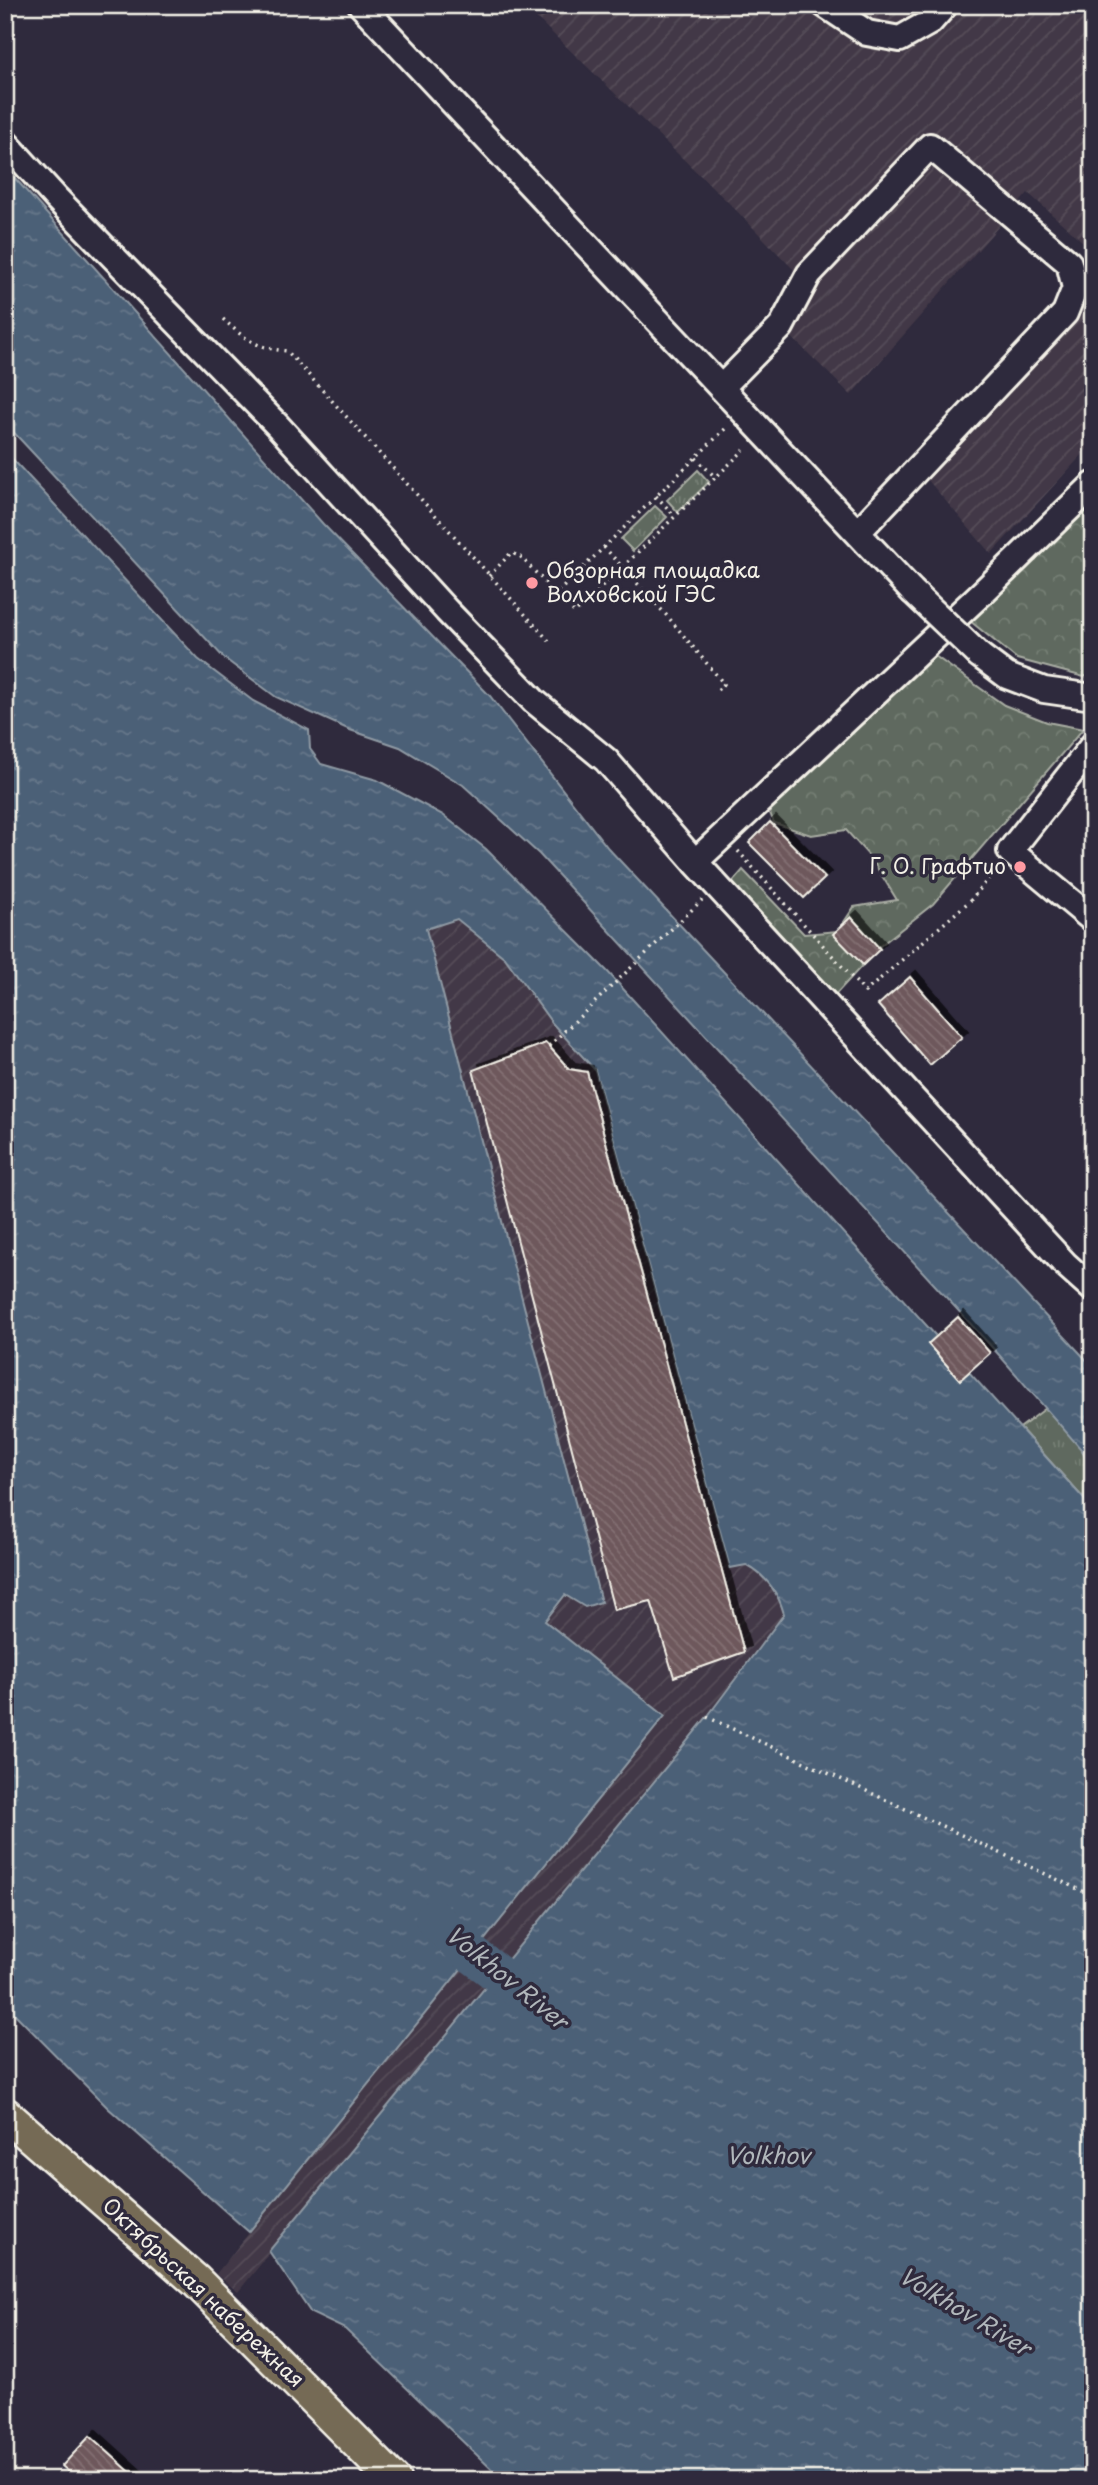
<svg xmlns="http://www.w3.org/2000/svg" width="1098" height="2485" font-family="'Playpen Sans',sans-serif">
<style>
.industrial{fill:url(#industrial-furrows)}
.grass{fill:url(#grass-tufts);stroke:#a9ada3;stroke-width:2}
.forest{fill:url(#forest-crowns);stroke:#a9ada3;stroke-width:2}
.water{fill:url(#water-ripples);stroke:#8f9aa4;stroke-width:2}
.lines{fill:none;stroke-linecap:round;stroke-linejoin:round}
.river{stroke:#4c6077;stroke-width:38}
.building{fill:url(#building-back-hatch);stroke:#f4f1e8;stroke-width:2;filter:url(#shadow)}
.minor-casing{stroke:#f4f1e8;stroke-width:30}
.major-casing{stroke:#f4f1e8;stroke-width:37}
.path{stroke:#f4f1e8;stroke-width:3.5;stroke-dasharray:2 5;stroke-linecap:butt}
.minor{stroke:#2f2a3d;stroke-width:24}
.major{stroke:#756b55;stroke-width:32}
.minor-bridge-casing{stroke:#f4f1e8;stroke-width:30;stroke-linecap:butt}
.minor-bridge{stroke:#2f2a3d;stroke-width:24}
.poi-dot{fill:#ff9aa2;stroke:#2f2a3d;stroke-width:2.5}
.labels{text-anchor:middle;stroke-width:7;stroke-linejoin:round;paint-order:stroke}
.poi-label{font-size:21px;fill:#f4f1e8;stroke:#2f2a3d;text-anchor:start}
.street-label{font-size:21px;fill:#f4f1e8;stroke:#2f2a3d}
.water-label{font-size:23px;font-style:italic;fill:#b1b7bb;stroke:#2f2a3d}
</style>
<defs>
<pattern id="industrial-furrows" width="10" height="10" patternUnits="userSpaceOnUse" patternTransform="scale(1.75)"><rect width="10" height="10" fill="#423846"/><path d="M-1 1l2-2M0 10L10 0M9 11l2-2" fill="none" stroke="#554c58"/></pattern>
<pattern id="grass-tufts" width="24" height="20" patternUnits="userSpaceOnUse" patternTransform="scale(1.75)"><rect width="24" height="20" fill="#5e695e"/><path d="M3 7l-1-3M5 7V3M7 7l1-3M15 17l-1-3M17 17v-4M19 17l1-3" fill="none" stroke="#767f75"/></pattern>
<pattern id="forest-crowns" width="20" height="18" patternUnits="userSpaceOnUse" patternTransform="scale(1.75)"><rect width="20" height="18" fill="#5e695e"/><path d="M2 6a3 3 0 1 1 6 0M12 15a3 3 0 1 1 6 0" fill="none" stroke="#767f75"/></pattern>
<pattern id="water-ripples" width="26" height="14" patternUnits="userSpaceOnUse" patternTransform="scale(1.75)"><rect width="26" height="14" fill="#4c6077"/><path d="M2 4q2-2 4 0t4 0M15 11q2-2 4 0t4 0" fill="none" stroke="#66778a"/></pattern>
<pattern id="building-back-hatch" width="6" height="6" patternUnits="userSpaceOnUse" patternTransform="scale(1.75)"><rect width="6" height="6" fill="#6e585c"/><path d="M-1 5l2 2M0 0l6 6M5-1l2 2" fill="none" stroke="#837073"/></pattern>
<filter id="shadow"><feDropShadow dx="6" dy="-6" stdDeviation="0" flood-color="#0009"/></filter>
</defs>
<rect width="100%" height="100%" fill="#2f2a3d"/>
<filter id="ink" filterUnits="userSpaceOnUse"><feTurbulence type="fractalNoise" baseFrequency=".0143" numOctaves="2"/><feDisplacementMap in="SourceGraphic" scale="14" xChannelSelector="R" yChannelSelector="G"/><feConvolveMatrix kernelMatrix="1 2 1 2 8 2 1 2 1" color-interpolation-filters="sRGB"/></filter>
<g filter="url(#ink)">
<path class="industrial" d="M 523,5 L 1093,5 L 1093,251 L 1028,193 L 851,395 L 774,320 L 794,270 L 730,204 Z
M 1093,297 L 1093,443 L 991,554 L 927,479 Z
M 457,919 L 505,958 L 552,1023 L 595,1070 L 730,1568 L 746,1565 L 760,1573 L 778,1595 L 784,1614 L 707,1717 L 238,2292 L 216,2274 L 665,1716 L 545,1621 L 565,1595 L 426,929 Z"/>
<path class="grass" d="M 698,470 L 709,482 L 678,512 L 667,500 Z
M 655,506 L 667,517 L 633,551 L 621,539 Z
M 1046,1408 L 1082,1449 L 1093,1468 L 1093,1509 L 1020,1428 Z"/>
<path class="forest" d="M 1093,489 L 1093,673 L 1084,677 L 1017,659 L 970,621 Z
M 928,651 L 1004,705 L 1047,722 L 1083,729 L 933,904 L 880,946 L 836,994 L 762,925 L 730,885 L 743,870 L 804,934 L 838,931 L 854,907 L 897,900 L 871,858 L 846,830 L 811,835 L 774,823 L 768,808 Z"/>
<path class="water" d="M 5,167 L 323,524 L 490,696 L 608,848 L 1093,1367 L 1093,1468 L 1081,1449 L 1000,1356 L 539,854 L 463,785 L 400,747 L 350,730 L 276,697 L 224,658 L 5,423 Z
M 5,451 L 198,659 L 253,701 L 309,730 L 310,749 L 321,764 L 377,780 L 443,815 L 486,849 L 607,971 L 936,1336 L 928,1344 L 959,1379 L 969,1372 L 1093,1509 L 1093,2480 L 503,2480 L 345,2329 L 311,2313 L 269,2251 L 707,1717 L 784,1614 C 778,1592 767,1576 746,1565 L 730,1568 L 595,1070 L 552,1023 L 505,958 L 457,919 L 426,929 L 601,1602 L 585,1607 L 565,1595 L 545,1621 L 665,1716 L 249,2232 L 108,2108 L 5,2004 Z"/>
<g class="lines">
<path class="river" d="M 434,1919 L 465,1949 L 539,2005"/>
</g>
<path class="building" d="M 770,822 L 825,878 L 804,898 L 749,843 Z
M 851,917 L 880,949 L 863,965 L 833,934 Z
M 910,977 L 962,1037 L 930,1065 L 878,1005 Z
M 546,1043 L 569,1069 L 587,1072 L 744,1652 L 674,1677 L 651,1601 L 614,1610 L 473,1070 Z
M 958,1317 L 990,1353 L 960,1380 L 928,1344 Z
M 90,2436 L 139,2480 L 78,2480 L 62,2466 Z"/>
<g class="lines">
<defs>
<path id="minor" d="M 361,5 L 912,591
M 825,5 L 867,33 L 900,39 L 930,22 L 945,5
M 5,142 L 56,198 L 278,426 L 447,611 L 534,701 L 606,760 L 695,862 L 1065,1264 L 1093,1289
M 721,388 L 781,327 L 809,274 L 930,146 L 1069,263 L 1075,288 L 1065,313 L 858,532
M 979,655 L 1007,676 L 1044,690 L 1093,697
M 1093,745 L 1010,851 L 1093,920
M 695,862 L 985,590 L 1093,485"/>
<path id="major" d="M 5,2114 L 196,2281 L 394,2480"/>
</defs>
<use href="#minor" class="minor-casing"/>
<use href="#major" class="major-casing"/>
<path class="path" d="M 223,319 C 246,340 256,348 287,351 L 550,642
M 725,429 L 556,594 L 575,613 L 744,450
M 696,458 L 715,477
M 656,496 L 675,516
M 604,547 L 668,617 L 724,684 L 715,692
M 489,576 L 511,553 L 520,556 L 556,594
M 738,851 L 865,992 L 972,899 L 996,869
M 549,1046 L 702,900
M 707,1717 L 1093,1896"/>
<use href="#minor" class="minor"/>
<use href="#major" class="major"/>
<defs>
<path id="minor-bridge" d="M 912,591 L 979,655"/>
</defs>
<use href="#minor-bridge" class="minor-bridge-casing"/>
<use href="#minor-bridge" class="minor-bridge"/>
</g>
</g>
<g class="poi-dot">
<circle cx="532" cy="583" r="7"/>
<circle cx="1020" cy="867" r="7"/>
</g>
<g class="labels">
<g class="poi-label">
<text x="546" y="578">Обзорная площадка<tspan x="546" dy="24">Волховской ГЭС</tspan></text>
<text x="1006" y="874" text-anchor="end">Г. О. Графтио</text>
</g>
<g class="street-label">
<text transform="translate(203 2293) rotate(43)" y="7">Октябрьская набережная</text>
</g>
<g class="water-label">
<text transform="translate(507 1978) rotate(39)" y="8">Volkhov River</text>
<text x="768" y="2164">Volkhov</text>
<text transform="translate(965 2312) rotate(31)" y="8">Volkhov River</text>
</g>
</g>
<rect width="1098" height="2485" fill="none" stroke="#2f2a3d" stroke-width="28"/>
<rect x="14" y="14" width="1070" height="2457" fill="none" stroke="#f4f1e8" stroke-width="2.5" filter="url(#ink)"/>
</svg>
